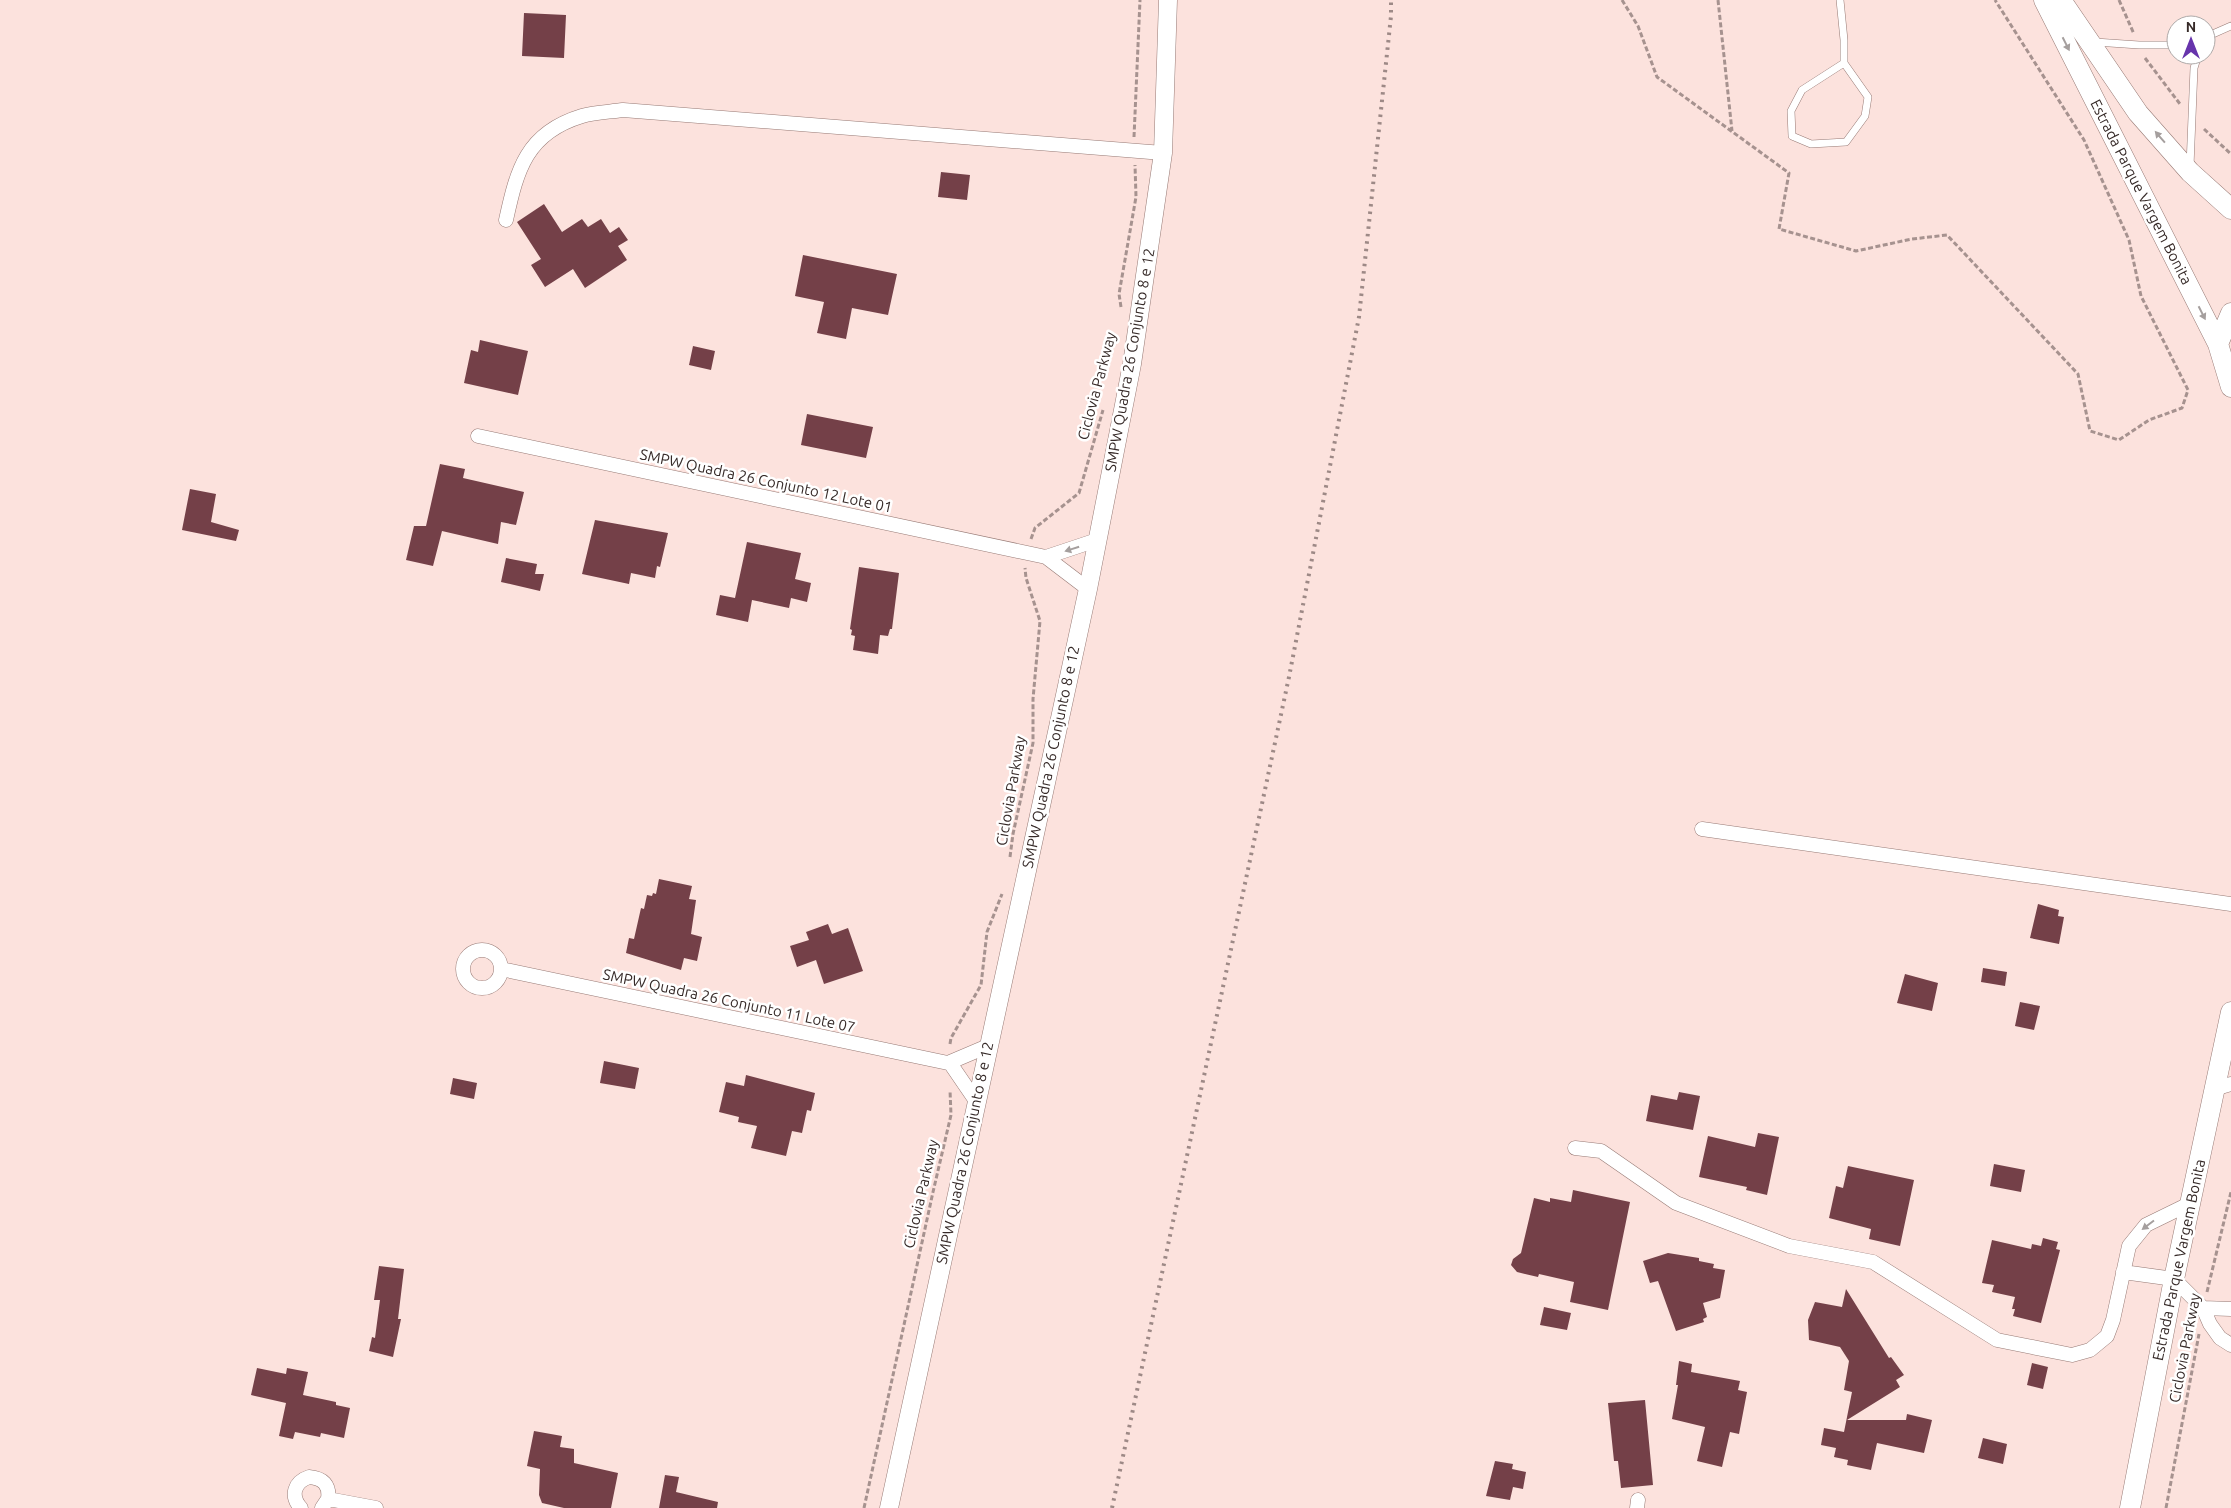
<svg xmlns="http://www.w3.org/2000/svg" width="2231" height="1508" font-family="Ubuntu,sans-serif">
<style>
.building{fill:#744048}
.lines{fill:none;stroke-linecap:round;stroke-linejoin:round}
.service-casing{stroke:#977a75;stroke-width:8}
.minor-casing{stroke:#977a75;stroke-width:15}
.tertiary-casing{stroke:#977a75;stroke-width:19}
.secondary-casing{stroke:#977a75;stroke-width:21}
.path{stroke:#a6928f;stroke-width:3;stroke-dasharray:5 2.5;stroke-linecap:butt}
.service{stroke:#fff;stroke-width:7}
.minor{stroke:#fff;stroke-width:14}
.tertiary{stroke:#fff;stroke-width:18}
.secondary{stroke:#fff;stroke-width:20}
.rail{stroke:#9d8986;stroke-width:4;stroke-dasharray:2.5 5;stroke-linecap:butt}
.oneway{fill:#a59f9e}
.labels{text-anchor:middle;stroke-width:5;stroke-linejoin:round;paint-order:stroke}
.street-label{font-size:15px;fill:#362a28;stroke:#fff}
</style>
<rect width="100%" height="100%" fill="#fce2dd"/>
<path class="building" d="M 524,13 L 566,15 L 564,58 L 522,56 Z
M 941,172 L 970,175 L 967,200 L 938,197 Z
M 544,204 L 562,232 L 582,219 L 588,227 L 601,219 L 610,233 L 619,227 L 628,240 L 618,246 L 627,260 L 585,288 L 573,269 L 545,287 L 531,265 L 541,259 L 517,222 Z
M 803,255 L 897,274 L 888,315 L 852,308 L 846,339 L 817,333 L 824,302 L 795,296 Z
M 480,340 L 528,351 L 518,395 L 464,383 L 471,350 L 478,352 Z
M 693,346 L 715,351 L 711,370 L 689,365 Z
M 807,414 L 873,427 L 866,458 L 801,445 Z
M 440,464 L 465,469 L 463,478 L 524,492 L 516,525 L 501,522 L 498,544 L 442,531 L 433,566 L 406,560 L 414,526 L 426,526 Z
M 190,489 L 216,494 L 211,522 L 239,530 L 236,541 L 182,530 Z
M 595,520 L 668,533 L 660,567 L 657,566 L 655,578 L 631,573 L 629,584 L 582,574 Z
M 747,542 L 801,553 L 795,579 L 811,583 L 807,602 L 791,598 L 789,608 L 752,600 L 748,622 L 716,615 L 720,595 L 735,598 Z
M 506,558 L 537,564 L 535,574 L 544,574 L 540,591 L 501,582 Z
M 859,567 L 899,573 L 892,629 L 890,629 L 888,636 L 880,635 L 878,654 L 853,650 L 855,636 L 851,635 L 852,630 L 850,629 Z
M 659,879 L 692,886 L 689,899 L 696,900 L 691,934 L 702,937 L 697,961 L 684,958 L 681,970 L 626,953 L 629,938 L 634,939 L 641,908 L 644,909 L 647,895 L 652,896 L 653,893 L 656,894 Z
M 2038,904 L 2059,910 L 2058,916 L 2064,917 L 2059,944 L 2030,938 Z
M 828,924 L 832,934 L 848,928 L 863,971 L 824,984 L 816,960 L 797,967 L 790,946 L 809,940 L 806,932 Z
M 1983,968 L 2007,972 L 2005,986 L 1981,982 Z
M 1905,974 L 1938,983 L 1932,1011 L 1897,1003 Z
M 2020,1002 L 2040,1006 L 2034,1030 L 2015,1026 Z
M 604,1061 L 639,1068 L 635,1089 L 600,1083 Z
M 746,1075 L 815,1093 L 811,1111 L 807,1110 L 802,1133 L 792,1131 L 786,1156 L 751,1148 L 757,1126 L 738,1122 L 739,1117 L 719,1112 L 726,1082 L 744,1086 Z
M 453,1078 L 477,1083 L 474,1099 L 450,1094 Z
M 1679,1092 L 1700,1096 L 1693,1130 L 1646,1121 L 1651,1095 L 1677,1100 Z
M 1758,1133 L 1779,1137 L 1767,1195 L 1746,1190 L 1747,1187 L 1699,1177 L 1708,1136 L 1755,1147 Z
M 1994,1164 L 2025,1170 L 2021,1192 L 1990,1186 Z
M 1848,1166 L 1914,1180 L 1900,1246 L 1869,1239 L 1871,1229 L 1829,1218 L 1836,1186 L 1843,1188 Z
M 1573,1190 L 1630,1202 L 1608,1310 L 1570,1302 L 1574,1282 L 1539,1274 L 1538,1277 L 1517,1272 L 1511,1265 L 1513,1259 L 1521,1253 L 1534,1198 L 1550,1202 L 1550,1198 L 1571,1202 Z
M 2043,1238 L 2058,1242 L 2056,1249 L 2060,1250 L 2041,1323 L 2013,1316 L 2015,1309 L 2012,1309 L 2015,1297 L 1992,1292 L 1994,1285 L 1982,1283 L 1992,1240 L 2031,1249 L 2032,1244 L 2041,1246 Z
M 1668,1253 L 1699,1258 L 1699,1261 L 1714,1264 L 1713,1268 L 1725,1270 L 1720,1298 L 1703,1303 L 1707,1317 L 1703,1319 L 1704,1322 L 1676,1331 L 1658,1281 L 1650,1283 L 1643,1261 Z
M 379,1266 L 404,1269 L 398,1319 L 401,1319 L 393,1357 L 369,1351 L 372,1337 L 375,1338 L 380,1300 L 374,1300 Z
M 1846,1289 L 1889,1358 L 1891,1357 L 1904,1375 L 1896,1380 L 1900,1387 L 1847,1420 L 1906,1420 L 1907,1414 L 1932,1420 L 1924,1453 L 1877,1443 L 1871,1470 L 1847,1465 L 1848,1460 L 1834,1457 L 1836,1448 L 1821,1445 L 1824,1428 L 1844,1432 L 1852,1392 L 1844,1390 L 1849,1361 L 1840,1347 L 1809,1340 L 1808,1320 L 1815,1302 L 1842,1307 Z
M 1544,1307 L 1571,1313 L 1567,1330 L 1540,1325 Z
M 1679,1361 L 1692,1364 L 1691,1372 L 1740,1381 L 1738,1390 L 1747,1392 L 1739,1434 L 1730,1432 L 1722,1467 L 1697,1461 L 1705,1427 L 1672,1419 L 1678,1385 L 1676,1385 Z
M 2032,1363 L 2048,1367 L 2043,1389 L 2027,1385 Z
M 257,1368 L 286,1374 L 287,1368 L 308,1372 L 303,1395 L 336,1402 L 336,1405 L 350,1408 L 344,1438 L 321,1433 L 320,1437 L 295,1432 L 293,1439 L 279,1436 L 286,1403 L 251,1395 Z
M 1645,1400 L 1653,1485 L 1621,1488 L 1618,1461 L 1614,1461 L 1608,1403 Z
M 534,1431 L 562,1436 L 560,1447 L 574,1449 L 574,1463 L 618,1473 L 611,1508 L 564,1508 L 542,1503 L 539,1495 L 540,1469 L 527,1466 Z
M 1983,1438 L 2007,1444 L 2003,1464 L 1978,1458 Z
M 1495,1461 L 1513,1464 L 1512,1469 L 1526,1472 L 1523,1489 L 1513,1487 L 1510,1500 L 1486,1496 Z
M 665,1475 L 679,1477 L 676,1492 L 718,1502 L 717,1508 L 659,1508 Z"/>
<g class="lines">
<defs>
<path id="service" d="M 1840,0 L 1844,40 L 1844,63 L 1802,90 L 1791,111 L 1792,136 L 1811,144 L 1846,142 L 1865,116 L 1868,97 L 1844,63
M 2206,37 L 2231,26
M 2095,42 L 2139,45 L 2176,45
M 2190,166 L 2194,68 L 2198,55"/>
<path id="minor" d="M 506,220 C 517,170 526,133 582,116 C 595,112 610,112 623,110 L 1163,153
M 478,436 L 1046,557 L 1088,589
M 1046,557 L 1097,540
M 1702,829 L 2231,904
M463 969a19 19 0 1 1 38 0a19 19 0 1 1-38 0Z
M 501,969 L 948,1063 L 988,1046
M 950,1063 L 976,1101
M 2214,1089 L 2231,1084
M 1575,1148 L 1601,1151 L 1676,1203 L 1789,1246 L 1873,1262 L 1997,1340 L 2072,1355 L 2090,1350 L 2107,1336 L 2113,1320 L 2129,1246 L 2146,1225 L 2191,1203
M 2123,1272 L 2174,1279 L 2203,1308 L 2210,1324 L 2220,1338 L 2231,1345
M 2203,1308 L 2231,1309
M 328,1499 L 376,1508
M 301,1508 C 290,1496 294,1482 309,1477 C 323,1478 330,1485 328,1499 L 322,1508
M 1637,1508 L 1638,1500"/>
<path id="tertiary" d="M 889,1508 L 1088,589 L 1132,364 L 1163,153 L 1168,0"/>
<path id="secondary" d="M 2044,0 L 2218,344 L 2231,387
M 2061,0 L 2138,113 L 2190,172 L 2231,209
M 2218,344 L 2231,313
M 2130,1508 L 2174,1279 L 2231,1012"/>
</defs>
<use href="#service" class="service-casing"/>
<use href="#minor" class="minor-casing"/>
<use href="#tertiary" class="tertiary-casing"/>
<use href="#secondary" class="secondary-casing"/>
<path class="path" d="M 1622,0 L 1638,26 L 1657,77 L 1789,173 L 1779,229 L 1856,251 L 1912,239 L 1947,235 L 2078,374 L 2090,431 L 2119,440 L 2149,420 L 2182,408 L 2188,390 L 2141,296 L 2129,240 L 2084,140 L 1995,0
M 1718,0 L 1732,131
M 2119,0 L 2134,34
M 2145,58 L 2180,104
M 2204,129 L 2231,154
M 1134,137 L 1140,0
M 1121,307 L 1119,294 L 1136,197 L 1135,165
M 1031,539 L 1035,528 L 1079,493 L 1103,410
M 1010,857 L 1013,834 L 1033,743 L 1033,699 L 1040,621 L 1026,578 L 1025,568
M 950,1044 L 951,1038 L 981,985 L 987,932 L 1002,894
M 2207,1292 L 2231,1192
M 864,1508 L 933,1192 L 951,1115 L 950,1090
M 2166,1508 L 2199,1334"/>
<use href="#service" class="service"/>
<use href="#minor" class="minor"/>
<use href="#tertiary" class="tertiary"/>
<use href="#secondary" class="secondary"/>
<path class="rail" d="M 1112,1508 L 1289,677 L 1359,317 L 1391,16 L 1391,0"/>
</g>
<defs><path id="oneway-solid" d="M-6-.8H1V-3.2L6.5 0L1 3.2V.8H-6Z" transform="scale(1.25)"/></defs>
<g class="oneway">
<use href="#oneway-solid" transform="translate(2066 44) rotate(63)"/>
<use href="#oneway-solid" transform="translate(2160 137) rotate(-131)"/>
<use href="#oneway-solid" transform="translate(2202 313) rotate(63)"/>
<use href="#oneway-solid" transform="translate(1072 549) rotate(162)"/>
<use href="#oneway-solid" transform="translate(2148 1225) rotate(143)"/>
</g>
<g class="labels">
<g class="street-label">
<text transform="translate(2141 192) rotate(63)" y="5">Estrada Parque Vargem Bonita</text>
<text transform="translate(1130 360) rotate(-80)" y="5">SMPW Quadra 26 Conjunto 8 e 12</text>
<text transform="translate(1097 386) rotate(-75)" y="5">Ciclovia Parkway</text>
<text transform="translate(766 481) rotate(12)" y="5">SMPW Quadra 26 Conjunto 12 Lote 01</text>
<text transform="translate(1051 757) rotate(-78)" y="5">SMPW Quadra 26 Conjunto 8 e 12</text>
<text transform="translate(1011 791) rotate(-80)" y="5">Ciclovia Parkway</text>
<text transform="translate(729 1001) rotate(12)" y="5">SMPW Quadra 26 Conjunto 11 Lote 07</text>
<text transform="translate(965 1153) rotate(-78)" y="5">SMPW Quadra 26 Conjunto 8 e 12</text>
<text transform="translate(921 1194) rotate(-77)" y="5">Ciclovia Parkway</text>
<text transform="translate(2179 1260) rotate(-78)" y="5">Estrada Parque Vargem Bonita</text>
<text transform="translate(2185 1348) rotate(-79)" y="5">Ciclovia Parkway</text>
</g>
</g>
<g transform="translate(2191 40)"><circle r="24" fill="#ffffff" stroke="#afaaa9"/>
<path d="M0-4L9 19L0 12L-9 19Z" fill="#6734ac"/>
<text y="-8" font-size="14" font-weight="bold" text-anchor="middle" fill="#362a28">N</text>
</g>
</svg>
